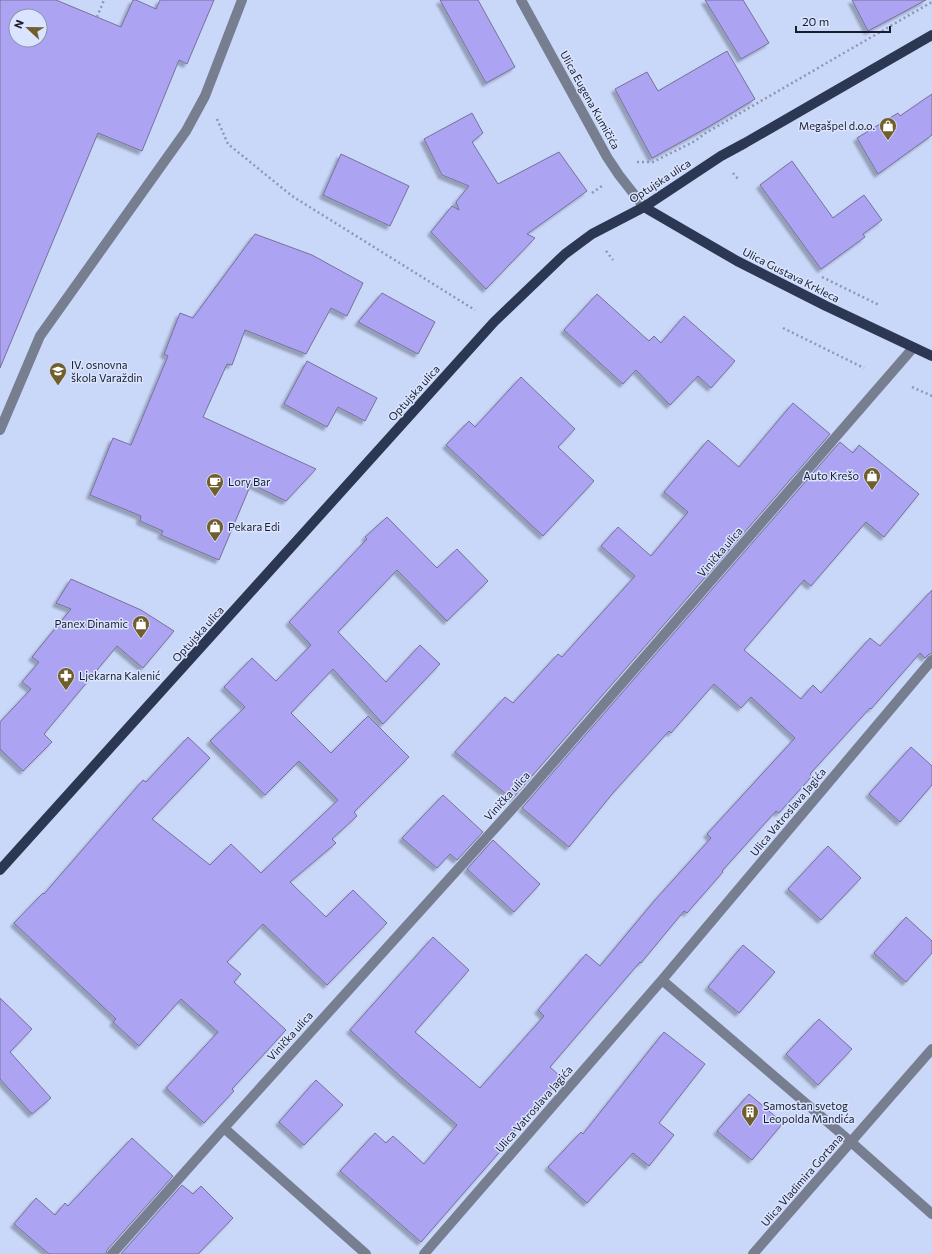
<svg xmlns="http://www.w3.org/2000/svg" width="932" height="1254" font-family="Commissioner,sans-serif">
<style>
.building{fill:#aca3f2;stroke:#76729b;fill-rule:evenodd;filter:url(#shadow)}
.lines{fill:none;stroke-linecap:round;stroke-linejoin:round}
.path{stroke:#8c97b3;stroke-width:2.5;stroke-dasharray:2 3;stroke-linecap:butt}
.minor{stroke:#777e90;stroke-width:10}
.major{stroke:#2c3754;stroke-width:10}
.labels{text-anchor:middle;stroke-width:3;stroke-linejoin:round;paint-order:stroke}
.street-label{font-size:11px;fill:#181d2d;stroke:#dae4fe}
.poi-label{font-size:11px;fill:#181d2d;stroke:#dae4fe;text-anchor:start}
</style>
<defs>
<filter id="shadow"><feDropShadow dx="-3.5" dy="3.5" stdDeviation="1" flood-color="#0004"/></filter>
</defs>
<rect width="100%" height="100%" fill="#c9d7f9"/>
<path class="building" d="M 0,0 L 56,0 L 121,27 L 133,0 L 136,0 L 156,9 L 160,0 L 214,0 L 187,64 L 179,60 L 142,151 L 98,133 L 0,368 ZM 16,16 L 40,16 L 40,40 L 16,40 Z
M 440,0 L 478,0 L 515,67 L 486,83 Z
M 705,0 L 743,0 L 769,43 L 741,59 Z
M 852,0 L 926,0 L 868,31 Z
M 727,51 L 755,99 L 710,126 L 652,158 L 615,89 L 647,72 L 658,91 Z
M 932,94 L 932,135 L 878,174 L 857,138 L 898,113 L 900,116 Z
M 472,113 L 483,133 L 472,142 L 498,184 L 559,152 L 587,191 L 527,234 L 535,238 L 486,289 L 431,232 L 452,206 L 459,210 L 456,202 L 469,186 L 442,175 L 424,139 Z
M 341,154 L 409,186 L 390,226 L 323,195 Z
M 792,161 L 833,218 L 864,195 L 882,220 L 863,234 L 865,237 L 821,269 L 760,185 Z
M 255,234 L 312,255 L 363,283 L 347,316 L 331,308 L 306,354 L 245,330 L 232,365 L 227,364 L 203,417 L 316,469 L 286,501 L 251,484 L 219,560 L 161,535 L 163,531 L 140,521 L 141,516 L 90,495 L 113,438 L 131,445 L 168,356 L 164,354 L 180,313 L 193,318 Z
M 382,293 L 435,322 L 418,354 L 358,322 Z
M 597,294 L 649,341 L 654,336 L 661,343 L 684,316 L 735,361 L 711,388 L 698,376 L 670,405 L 636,370 L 623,384 L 564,330 Z
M 307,361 L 377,398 L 365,421 L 338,407 L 327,427 L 284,404 Z
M 521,377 L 575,429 L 558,447 L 594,481 L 543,536 L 446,445 L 469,421 L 475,427 Z
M 793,403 L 830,434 L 512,799 L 455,752 L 505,697 L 513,703 L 558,654 L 562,657 L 635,576 L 601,546 L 618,527 L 651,556 L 688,512 L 664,492 L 708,440 L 739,467 Z
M 840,442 L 853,453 L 859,445 L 919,494 L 884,537 L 866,522 L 811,586 L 804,580 L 744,650 L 801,699 L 813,685 L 821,693 L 870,638 L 880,646 L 932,590 L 932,654 L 929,654 L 925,658 L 920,653 L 871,709 L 870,708 L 810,774 L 812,776 L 779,813 L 776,811 L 722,871 L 723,872 L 687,913 L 684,911 L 641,963 L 640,962 L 550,1067 L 562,1078 L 508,1138 L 510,1140 L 421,1242 L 340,1171 L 375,1133 L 386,1143 L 393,1136 L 424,1164 L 457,1125 L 401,1077 L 350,1030 L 433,937 L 469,970 L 415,1032 L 480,1088 L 544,1016 L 538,1010 L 586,954 L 600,966 L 655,900 L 711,838 L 707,834 L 795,738 L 751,697 L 741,708 L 714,684 L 671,733 L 669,731 L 613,793 L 569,847 L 522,808 Z
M 387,517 L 437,568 L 457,549 L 488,581 L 447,621 L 397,570 L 338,632 L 386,682 L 420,645 L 440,664 L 383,724 L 333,669 L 291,713 L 331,753 L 368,716 L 409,757 L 354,812 L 357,816 L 332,839 L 336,843 L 290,882 L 326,917 L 353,890 L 387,923 L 327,985 L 263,924 L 227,962 L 241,974 L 234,982 L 286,1030 L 232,1089 L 234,1091 L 204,1123 L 166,1088 L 218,1032 L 181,999 L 139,1046 L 113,1022 L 116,1019 L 14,923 L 43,893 L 44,894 L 143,780 L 146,782 L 188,737 L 210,758 L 152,819 L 210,865 L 231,844 L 261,873 L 338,800 L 299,761 L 265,795 L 210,741 L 245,707 L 224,687 L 252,658 L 276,681 L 311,645 L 289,622 L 367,539 L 365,537 Z
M 71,579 L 141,610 L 174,631 L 143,668 L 117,646 L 44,734 L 52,742 L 23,771 L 0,749 L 0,722 L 31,689 L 22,682 L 39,662 L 32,657 L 71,609 L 56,603 Z
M 911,747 L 932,766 L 932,785 L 900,822 L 869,794 Z
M 443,795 L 483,832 L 457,860 L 450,854 L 437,868 L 402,838 Z
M 493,840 L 540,884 L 514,912 L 467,869 Z
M 828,846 L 861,878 L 821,920 L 788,889 Z
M 906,917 L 932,941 L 932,953 L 906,982 L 874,953 Z
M 743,945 L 775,972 L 739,1013 L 708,987 Z
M 0,998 L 32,1029 L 10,1052 L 51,1098 L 32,1114 L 0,1079 Z
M 819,1019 L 852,1049 L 818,1085 L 786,1054 Z
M 664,1032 L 705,1064 L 659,1123 L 674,1135 L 649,1166 L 633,1153 L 587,1203 L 548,1167 L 581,1132 L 583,1134 Z
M 316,1080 L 343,1105 L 304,1145 L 279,1122 Z
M 749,1094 L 783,1123 L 752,1160 L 717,1131 Z
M 132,1138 L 173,1176 L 107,1250 L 106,1254 L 49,1254 L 14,1224 L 36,1198 L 55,1215 L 65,1203 L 68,1206 Z
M 182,1185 L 193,1194 L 201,1186 L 233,1218 L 198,1254 L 121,1254 Z"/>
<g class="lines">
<path class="path" d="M 97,17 L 104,0
M 217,119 L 228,144 L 292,196 L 475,310
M 637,162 L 653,162 L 695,141 L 704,134 L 932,2
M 733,173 L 738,179
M 592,193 L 602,186
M 606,251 L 613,260
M 822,277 L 879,305
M 783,328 L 864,368
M 912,387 L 932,396"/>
<path class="minor" d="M 521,0 L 607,157 L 619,175 L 644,207
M 0,430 L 40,336 L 186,131 L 205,96 L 242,0
M 662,980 L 851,1142 L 932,1214
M 224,1128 L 366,1254
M 112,1254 L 224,1128 L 524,796 L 913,348
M 424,1254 L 662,980 L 932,660
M 753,1254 L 932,1049"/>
<path class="major" d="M 644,207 L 737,261 L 826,306 L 932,356
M 0,870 L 494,322 L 565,254 L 592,234 L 644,207 L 721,156 L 745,143 L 932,35"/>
</g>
<defs>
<symbol id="shop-pin" viewBox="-11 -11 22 30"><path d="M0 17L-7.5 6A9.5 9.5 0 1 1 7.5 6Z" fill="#715e2d" stroke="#dae4fe"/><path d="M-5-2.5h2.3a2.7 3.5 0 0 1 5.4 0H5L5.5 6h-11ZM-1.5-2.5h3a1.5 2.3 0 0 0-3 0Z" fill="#fff"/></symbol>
<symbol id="school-pin" viewBox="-11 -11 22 30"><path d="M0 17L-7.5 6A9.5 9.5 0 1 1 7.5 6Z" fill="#715e2d" stroke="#dae4fe"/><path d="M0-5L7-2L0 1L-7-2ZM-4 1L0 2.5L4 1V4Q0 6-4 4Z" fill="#fff"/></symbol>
<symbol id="cafe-pin" viewBox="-11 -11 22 30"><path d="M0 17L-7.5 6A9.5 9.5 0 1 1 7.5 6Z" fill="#715e2d" stroke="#dae4fe"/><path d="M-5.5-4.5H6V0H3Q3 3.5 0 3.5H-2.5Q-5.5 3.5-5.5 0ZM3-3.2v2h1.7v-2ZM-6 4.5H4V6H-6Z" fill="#fff"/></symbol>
<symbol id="pharmacy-pin" viewBox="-11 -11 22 30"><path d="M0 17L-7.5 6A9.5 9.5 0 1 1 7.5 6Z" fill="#715e2d" stroke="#dae4fe"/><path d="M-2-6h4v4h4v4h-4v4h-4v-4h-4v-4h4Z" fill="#fff"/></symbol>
<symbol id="building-pin" viewBox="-11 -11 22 30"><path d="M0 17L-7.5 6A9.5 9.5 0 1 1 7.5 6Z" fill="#715e2d" stroke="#dae4fe"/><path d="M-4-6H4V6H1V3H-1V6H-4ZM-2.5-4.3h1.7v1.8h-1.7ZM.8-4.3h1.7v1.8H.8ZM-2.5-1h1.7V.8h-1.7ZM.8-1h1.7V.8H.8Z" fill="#fff"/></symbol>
</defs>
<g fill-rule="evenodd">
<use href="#shop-pin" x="878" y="116" width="20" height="27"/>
<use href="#school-pin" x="48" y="361" width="20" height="27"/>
<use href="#shop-pin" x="862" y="466" width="20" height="27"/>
<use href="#cafe-pin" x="205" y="472" width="20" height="27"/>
<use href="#shop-pin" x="205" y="517" width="20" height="27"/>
<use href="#shop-pin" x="131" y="614" width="20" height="27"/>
<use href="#pharmacy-pin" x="56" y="666" width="20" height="27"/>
<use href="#building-pin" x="740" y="1102" width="20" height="27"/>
</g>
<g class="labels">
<g class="street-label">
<text transform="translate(590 100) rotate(61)" y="4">Ulica Eugena Kumičića</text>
<text transform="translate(660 181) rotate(-33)" y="4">Optujska ulica</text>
<text transform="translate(791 275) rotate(27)" y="4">Ulica Gustava Krkleca</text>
<text transform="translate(414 393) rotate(-48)" y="4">Optujska ulica</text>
<text transform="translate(720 552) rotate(-49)" y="4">Vinička ulica</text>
<text transform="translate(198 634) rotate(-48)" y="4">Optujska ulica</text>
<text transform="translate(507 796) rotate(-48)" y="4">Vinička ulica</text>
<text transform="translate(788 812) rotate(-50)" y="4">Ulica Vatroslava Jagića</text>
<text transform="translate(290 1036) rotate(-48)" y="4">Vinička ulica</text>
<text transform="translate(534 1109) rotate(-49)" y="4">Ulica Vatroslava Jagića</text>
<text transform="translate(802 1180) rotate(-49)" y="4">Ulica Vladimira Gortana</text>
</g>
<g class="poi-label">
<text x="875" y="130" text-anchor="end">Megašpel d.o.o.</text>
<text x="71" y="369">IV. osnovna<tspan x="71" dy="13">škola Varaždin</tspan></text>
<text x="859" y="480" text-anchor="end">Auto Krešo</text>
<text x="228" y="486">Lory Bar</text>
<text x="228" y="531">Pekara Edi</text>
<text x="128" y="628" text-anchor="end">Panex Dinamic</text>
<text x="79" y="680">Ljekarna Kalenić</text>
<text x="763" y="1110">Samostan svetog<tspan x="763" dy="13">Leopolda Mandića</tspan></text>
</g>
</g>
<g transform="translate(28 28) rotate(292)"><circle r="19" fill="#dae4fe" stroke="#8c94aa"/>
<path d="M0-3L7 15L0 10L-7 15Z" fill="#715e2d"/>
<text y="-6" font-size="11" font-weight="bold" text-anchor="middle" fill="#181d2d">N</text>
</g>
<path d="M796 26v6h94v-6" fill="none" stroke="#181d2d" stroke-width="2"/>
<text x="802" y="26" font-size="12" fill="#181d2d" stroke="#dae4fe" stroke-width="3" paint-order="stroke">20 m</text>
</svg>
